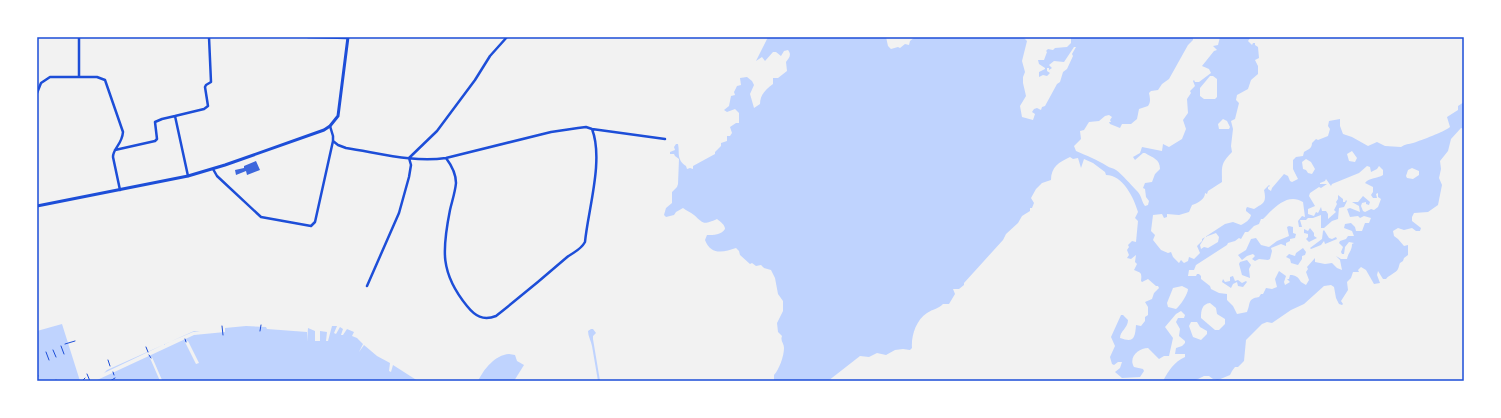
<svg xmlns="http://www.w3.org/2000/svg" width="1501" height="418" font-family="'IBM Plex Serif',serif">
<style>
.water{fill:#bfd3fe;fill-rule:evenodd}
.pier{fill:#f2f2f2}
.building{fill:#3d67dc}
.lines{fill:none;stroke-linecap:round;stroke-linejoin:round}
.path{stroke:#1d4ed8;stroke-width:1}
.minor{stroke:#1d4ed8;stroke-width:2.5}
.secondary{stroke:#1d4ed8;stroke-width:3}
.neatline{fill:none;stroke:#1d4ed8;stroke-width:1.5}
</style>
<rect width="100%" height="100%" fill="#f2f2f2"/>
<path class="water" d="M 768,37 L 886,37 L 888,46 L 891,49 L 898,47 L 900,48 L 905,44 L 909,45 L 910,41 L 915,37 L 1023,37 L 1027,41 L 1022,61 L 1025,72 L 1023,77 L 1023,83 L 1026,96 L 1020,106 L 1022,117 L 1033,120 L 1035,114 L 1032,112 L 1034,109 L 1037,108 L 1041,110 L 1042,107 L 1045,106 L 1057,84 L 1060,82 L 1063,72 L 1067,69 L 1073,56 L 1072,54 L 1076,47 L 1074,47 L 1064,62 L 1054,61 L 1049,65 L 1052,68 L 1049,70 L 1049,68 L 1047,68 L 1047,71 L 1050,73 L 1047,76 L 1043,75 L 1039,77 L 1039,72 L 1045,69 L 1045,68 L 1039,64 L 1038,60 L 1044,60 L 1047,52 L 1046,51 L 1048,49 L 1053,50 L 1055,48 L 1067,47 L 1071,43 L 1071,37 L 1193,37 L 1193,40 L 1188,45 L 1169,79 L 1162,84 L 1158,90 L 1151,91 L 1149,93 C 1150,98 1151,102 1148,106 L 1139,109 L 1137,119 L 1131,124 L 1122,124 L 1120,128 L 1110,124 L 1109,122 L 1111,122 L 1110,120 L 1112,117 L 1109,115 L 1105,116 L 1099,121 L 1089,122 L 1084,130 L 1080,131 L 1081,139 L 1074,146 L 1076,151 C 1087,156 1096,159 1107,166 C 1110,168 1113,168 1116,170 C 1123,175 1130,184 1136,190 C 1142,195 1141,201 1145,206 L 1148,205 L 1149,201 L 1146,197 L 1145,189 L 1143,188 L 1145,183 L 1152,182 L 1155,174 L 1160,169 C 1160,159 1153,158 1145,153 L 1143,153 L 1135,160 L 1133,157 L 1140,153 L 1142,147 L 1162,151 L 1163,144 L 1169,147 L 1182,139 L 1186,129 L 1183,120 L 1188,113 L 1187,99 L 1191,93 L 1190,91 L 1195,86 L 1193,81 L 1194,80 L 1195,82 L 1199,82 L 1211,73 L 1209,69 L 1202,66 L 1214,51 L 1217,50 L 1213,46 L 1218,45 L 1220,37 L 1251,37 L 1248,41 L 1252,45 L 1253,43 L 1255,43 L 1255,45 L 1258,47 L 1259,58 L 1255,60 L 1258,66 L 1258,74 L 1251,80 L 1248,89 L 1237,95 L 1236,100 L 1239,103 L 1235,119 L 1231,121 L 1233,129 L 1231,146 L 1232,152 C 1220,164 1222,167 1222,182 L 1208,191 L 1207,194 L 1205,193 C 1205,199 1198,203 1192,205 L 1189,212 L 1179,215 L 1167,214 L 1167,217 L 1164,218 L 1162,214 L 1153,215 L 1151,231 L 1155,235 L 1153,240 L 1161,250 L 1168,253 L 1171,252 L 1173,257 L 1179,263 L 1181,260 L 1184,263 L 1188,261 L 1189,257 L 1194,259 L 1200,253 L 1197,246 L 1202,241 L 1202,239 L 1225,224 L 1233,222 L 1241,225 C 1245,223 1250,220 1251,215 L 1246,211 L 1246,209 L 1247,207 L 1254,209 C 1263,203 1267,203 1264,190 L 1269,185 L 1270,186 L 1268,187 L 1268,189 L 1271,191 L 1272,188 L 1284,174 L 1288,176 L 1290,181 L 1292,182 L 1298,179 L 1293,169 L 1293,160 L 1296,157 L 1303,156 L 1304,152 C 1307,150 1312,149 1312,143 L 1316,139 L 1318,140 L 1328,136 L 1330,129 L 1328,126 L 1329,121 L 1340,119 L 1340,126 L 1343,134 L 1352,137 L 1368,146 L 1377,142 L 1385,146 L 1401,147 C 1405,144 1409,144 1413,143 C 1422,140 1444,132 1450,127 L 1447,117 L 1458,110 L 1458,106 L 1464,102 L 1464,129 L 1461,128 L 1451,139 L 1448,151 L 1440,161 L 1441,169 L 1439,178 L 1442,185 L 1438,205 L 1428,212 L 1414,213 L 1412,217 L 1412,221 L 1421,228 L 1420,231 L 1416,231 L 1412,228 L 1404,230 L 1398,228 L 1393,231 L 1394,236 L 1398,239 L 1404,246 L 1408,245 L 1408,255 L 1404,258 L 1403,261 L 1400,263 C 1399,265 1399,267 1398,269 C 1396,273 1389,275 1386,279 L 1383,279 L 1378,271 L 1377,275 L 1380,283 L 1374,284 L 1366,270 L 1361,267 L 1358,270 L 1359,272 L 1353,272 L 1351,278 L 1347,282 L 1348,290 L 1341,301 L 1343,304 L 1342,305 L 1339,304 L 1336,298 L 1334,287 L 1331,285 L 1324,286 L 1304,304 L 1291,310 L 1272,323 L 1267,322 L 1262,324 L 1246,340 L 1244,361 L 1238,367 L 1235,367 L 1232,371 L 1230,375 L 1218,380 L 1213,379 L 1209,376 L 1204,376 L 1194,381 L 1163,381 C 1169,370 1174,362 1185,357 L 1185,354 L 1175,354 L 1176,348 L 1182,346 L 1185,343 L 1185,341 L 1179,336 L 1180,329 L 1176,322 L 1178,318 L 1184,318 L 1185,315 L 1181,311 L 1176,314 L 1165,327 L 1173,338 L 1169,356 L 1164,356 L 1159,359 L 1148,348 C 1139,348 1128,357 1134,367 L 1143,369 L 1144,371 L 1140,377 L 1122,378 L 1115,372 L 1120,368 L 1122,362 L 1118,362 L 1114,365 L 1112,364 L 1110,357 L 1115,346 L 1111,337 L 1121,315 L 1123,315 L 1128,320 C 1128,328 1120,331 1120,338 C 1134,343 1135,338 1136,325 L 1141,326 L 1145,321 L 1145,317 L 1148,315 L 1148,307 L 1145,302 L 1152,299 L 1154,293 L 1159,288 L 1158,286 L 1156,286 L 1148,279 L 1142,282 L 1141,281 C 1142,272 1141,273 1134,270 L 1137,264 L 1135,262 L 1136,255 L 1131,259 L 1127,258 L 1129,255 L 1127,250 L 1129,247 L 1128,245 L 1132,241 L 1136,242 L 1138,221 L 1135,218 L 1138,212 C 1134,198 1123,175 1106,175 L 1105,172 L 1093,163 L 1084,159 L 1081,168 L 1078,158 L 1073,159 L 1070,157 C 1059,162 1051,167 1051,180 L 1042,183 L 1036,189 L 1031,198 L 1034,203 L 1032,208 L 1030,208 L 1030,211 L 1022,216 L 1018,223 L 1006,234 L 1003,240 L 964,283 L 964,285 L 959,289 L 953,289 L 955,294 L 949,304 L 943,304 C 938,309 933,309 927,313 C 916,320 911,336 912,348 L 910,350 L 903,349 L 895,350 L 886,355 L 877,353 L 869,357 L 860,356 L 828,381 L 774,381 L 774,375 C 779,370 784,356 784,348 C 784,343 780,341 782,336 L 778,332 L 777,323 L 783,311 L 783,301 L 778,294 L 775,278 L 771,270 L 764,268 L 761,265 L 756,266 L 752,263 L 750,264 L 740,255 L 739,251 L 736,248 C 724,252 711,256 705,240 L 707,235 C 714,235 721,235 725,229 C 725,225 721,222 717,219 C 703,225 704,224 694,215 C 690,212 687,211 683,208 L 676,212 L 674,215 L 666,217 L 664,215 L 666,208 L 672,203 L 672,192 L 677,187 L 678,184 L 679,159 L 675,156 L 674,154 L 670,154 L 670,152 L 675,150 L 674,147 L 676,144 L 678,144 C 680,153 676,159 686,166 L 687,169 L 690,168 L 693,169 L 693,166 L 715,154 L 715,152 L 721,146 L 721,143 L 727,141 L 727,136 L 730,136 L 732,133 L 730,127 L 736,123 L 739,123 L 739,113 L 735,109 L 727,112 L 724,110 L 729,106 L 731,96 L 735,95 L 734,92 L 737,86 L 741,85 L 740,78 L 747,77 L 752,81 L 754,85 L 750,94 L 754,108 L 760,104 C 760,95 766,89 773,84 L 773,78 L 778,78 L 787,71 L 786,62 C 789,58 792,55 788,50 L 784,51 L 781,56 L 776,52 L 773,52 L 765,61 L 762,57 L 756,61 ZM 1210,76 L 1213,76 L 1217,79 L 1217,97 L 1215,99 L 1204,99 L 1200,96 L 1200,88 ZM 1223,119 L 1227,121 L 1230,127 L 1229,129 L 1219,129 L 1218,124 ZM 1352,151 L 1357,158 L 1355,162 L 1349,161 L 1347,154 ZM 1306,159 L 1311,162 L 1315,169 L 1312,174 L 1308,173 L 1306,170 L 1303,169 L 1302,162 ZM 1367,166 L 1370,167 L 1371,172 L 1377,169 L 1379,166 L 1383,170 L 1383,175 C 1377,179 1370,177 1365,183 L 1373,187 L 1373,192 L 1371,195 L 1373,198 L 1377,198 L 1376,194 L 1378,193 L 1378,197 L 1381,199 L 1378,207 L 1374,210 L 1371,209 L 1365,212 L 1363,211 L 1361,206 L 1362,203 L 1366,202 L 1366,204 L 1369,205 L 1370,202 L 1363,196 L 1358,202 L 1352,202 L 1359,206 L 1360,212 L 1350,208 L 1347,209 L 1350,217 L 1358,216 L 1360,218 L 1364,216 L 1371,218 L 1369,223 L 1365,223 L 1362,231 L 1356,231 L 1355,227 L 1351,223 L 1345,224 L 1344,228 L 1352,231 L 1354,236 L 1348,236 L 1346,239 L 1340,241 L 1339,243 L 1343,247 L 1341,252 L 1342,254 L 1344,254 L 1345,247 L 1349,242 L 1354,243 L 1352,244 C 1352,251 1348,253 1347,259 L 1341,259 L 1336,256 L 1340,260 L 1342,270 L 1337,268 L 1332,263 L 1325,264 L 1315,262 L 1315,258 L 1307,267 L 1308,269 L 1306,272 L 1309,280 L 1306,285 L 1301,282 C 1298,277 1296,275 1290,275 L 1289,279 L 1287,279 L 1290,282 L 1285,285 L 1284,282 L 1286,276 L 1279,271 L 1275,279 L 1277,287 L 1272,289 L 1266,288 L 1263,294 L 1261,294 L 1259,297 C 1247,299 1251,303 1247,312 L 1237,314 L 1233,306 L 1227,300 L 1227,294 L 1219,293 L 1211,289 L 1210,286 L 1201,279 L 1201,276 L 1199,274 L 1197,274 L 1196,276 L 1188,276 L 1189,270 L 1194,270 L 1196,265 L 1227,245 L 1228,243 L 1235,241 L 1239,238 L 1241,239 L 1245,232 L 1248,232 L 1254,226 L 1259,224 L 1261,219 L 1263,219 C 1273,209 1287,192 1303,202 L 1305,217 L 1302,216 L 1298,221 L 1299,227 L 1302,227 L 1300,220 L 1306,220 L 1308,218 L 1313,218 L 1321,215 L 1321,228 L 1324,228 L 1332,221 L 1338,219 L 1339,208 L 1344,207 L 1347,201 L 1346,200 L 1345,202 L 1343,202 L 1343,199 L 1338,195 L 1338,199 L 1336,202 L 1337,204 L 1334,210 L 1336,212 L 1328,219 L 1328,214 L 1326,211 L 1322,211 L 1321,207 L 1318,213 L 1316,212 L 1314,216 L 1308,214 L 1308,209 L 1315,206 L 1309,196 L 1310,193 L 1319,187 L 1321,188 L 1327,184 L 1320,184 L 1320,183 L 1325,181 L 1326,179 L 1331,186 L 1332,184 L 1359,173 ZM 1412,168 L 1419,171 L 1419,175 L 1413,179 L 1407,178 L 1406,176 L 1408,170 ZM 1216,233 L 1219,237 L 1218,242 L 1208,248 L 1204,247 L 1201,249 L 1200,245 L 1205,237 ZM 1182,286 L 1188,289 C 1188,294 1180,306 1176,309 L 1168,307 L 1167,303 L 1173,288 ZM 1210,303 L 1216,308 L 1217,314 L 1225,319 L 1225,324 L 1219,330 L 1215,330 L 1201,318 C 1201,310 1202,304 1210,303 ZM 1191,322 L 1197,322 L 1200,327 L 1207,331 L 1207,334 L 1201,340 L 1193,337 L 1189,326 Z
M 1289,226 L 1293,227 L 1293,233 L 1296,234 L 1295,238 L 1290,239 L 1290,241 L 1286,243 L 1286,246 L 1281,244 L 1271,248 L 1272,251 L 1270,259 L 1268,260 L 1259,259 L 1255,261 L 1252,259 L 1255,256 L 1253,254 L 1247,256 L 1242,260 L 1238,255 L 1246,250 L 1251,239 L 1256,238 L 1261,245 L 1269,247 L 1277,241 L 1289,236 L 1287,227 Z
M 1310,228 L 1314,233 L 1314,236 L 1317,238 L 1309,242 L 1306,239 L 1308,237 L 1308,234 L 1304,233 L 1304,229 L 1308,231 Z
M 1324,230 L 1329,238 L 1332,239 L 1336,237 L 1337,239 L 1325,244 L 1324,241 L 1321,245 L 1311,249 L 1310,248 L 1322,239 L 1323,231 Z
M 1303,248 L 1306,252 L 1305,255 L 1302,256 L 1302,259 L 1298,265 L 1291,263 L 1290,259 L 1286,257 L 1289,254 L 1295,256 L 1296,253 Z
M 1247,260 L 1251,265 L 1249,269 L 1250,278 L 1242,275 L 1239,264 L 1240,262 Z
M 1233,276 L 1235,281 L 1238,280 L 1242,283 L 1246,281 L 1247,282 L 1243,287 L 1238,286 L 1237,282 L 1233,284 L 1231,288 L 1222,282 L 1223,279 L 1225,282 L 1230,281 L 1230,277 Z
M 62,324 L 80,381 L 37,381 L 37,331 Z
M 246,326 L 266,327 L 267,329 L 307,332 L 307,342 L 308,328 L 315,331 L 315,341 L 320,341 L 320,331 L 327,332 L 326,341 L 328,341 L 332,326 L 337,326 L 334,333 L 336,334 L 340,327 L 343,329 L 341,335 L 343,335 L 347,329 L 354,332 L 352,336 L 357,338 L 363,344 L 359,352 L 364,345 L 377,356 L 390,363 L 389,371 L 391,372 L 393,365 L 418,381 L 95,381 L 194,335 L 225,332 L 225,328 Z
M 591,329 L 593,329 L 596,333 L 593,336 L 593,339 L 600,381 L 598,381 C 596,369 594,358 592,346 C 591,341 588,336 588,331 Z
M 194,331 L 200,331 L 193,332 L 167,343 L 104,373 L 107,370 Z
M 509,354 L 515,355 L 517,361 L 524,365 L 514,381 L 478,381 C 484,369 495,355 509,354 Z"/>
<path class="pier" d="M 188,341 L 199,363 L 196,364 L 185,342 Z
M 152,357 L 162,380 L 160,381 L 150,358 Z"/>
<path class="building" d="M 256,161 L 260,170 L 247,175 L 246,171 L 236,175 L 235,170 L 244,168 L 244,166 Z"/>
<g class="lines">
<path class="path" d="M 222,326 L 223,335
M 260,331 L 261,325
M 185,339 L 186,342
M 65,344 L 75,341
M 61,346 L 64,354
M 146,347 L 148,352
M 53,350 L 56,357
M 46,352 L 49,360
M 149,355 L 151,358
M 108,360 L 110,366
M 113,372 L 114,375
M 37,373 L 38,376
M 87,374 L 90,381
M 56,380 L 56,381
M 82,381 L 85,378
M 110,381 L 115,378"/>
<path class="minor" d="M 79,37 L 79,76
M 308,37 L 347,38
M 37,93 L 41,83 L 50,77 L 97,77 L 105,80 L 123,132 C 122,145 113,148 113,157 L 120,190
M 333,141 L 338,145 L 346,148 C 379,153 414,163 446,158 L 551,132 L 578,128 L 586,127 L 592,129 L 665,139
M 115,150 L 155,141 L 157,139 L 155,122 L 162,119 L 175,116
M 446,158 C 452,166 456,173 456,183 C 455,193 452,201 450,210 C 442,250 440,273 467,306 C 475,316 483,321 496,316 C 520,297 543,278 566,258 C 573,252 580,251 585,242 C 588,210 604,160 592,129
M 213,169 L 217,176 L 261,217 L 311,226 L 315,222 L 333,141 L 333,136 L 330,126
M 188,176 L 175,116 L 204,109 L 208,106 L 205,87 L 206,85 L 211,82 L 209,37
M 367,286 L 399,213 L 409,177 L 411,165 L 409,158 L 437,131 L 475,80 L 490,56 L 507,37"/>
<path class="secondary" d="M 37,206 L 188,176 L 225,165 L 324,130 L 330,126 L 338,116 L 348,37"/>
</g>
<rect width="1501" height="418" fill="none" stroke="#ffffff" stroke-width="76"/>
<rect x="38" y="38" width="1425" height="342" class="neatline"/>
</svg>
